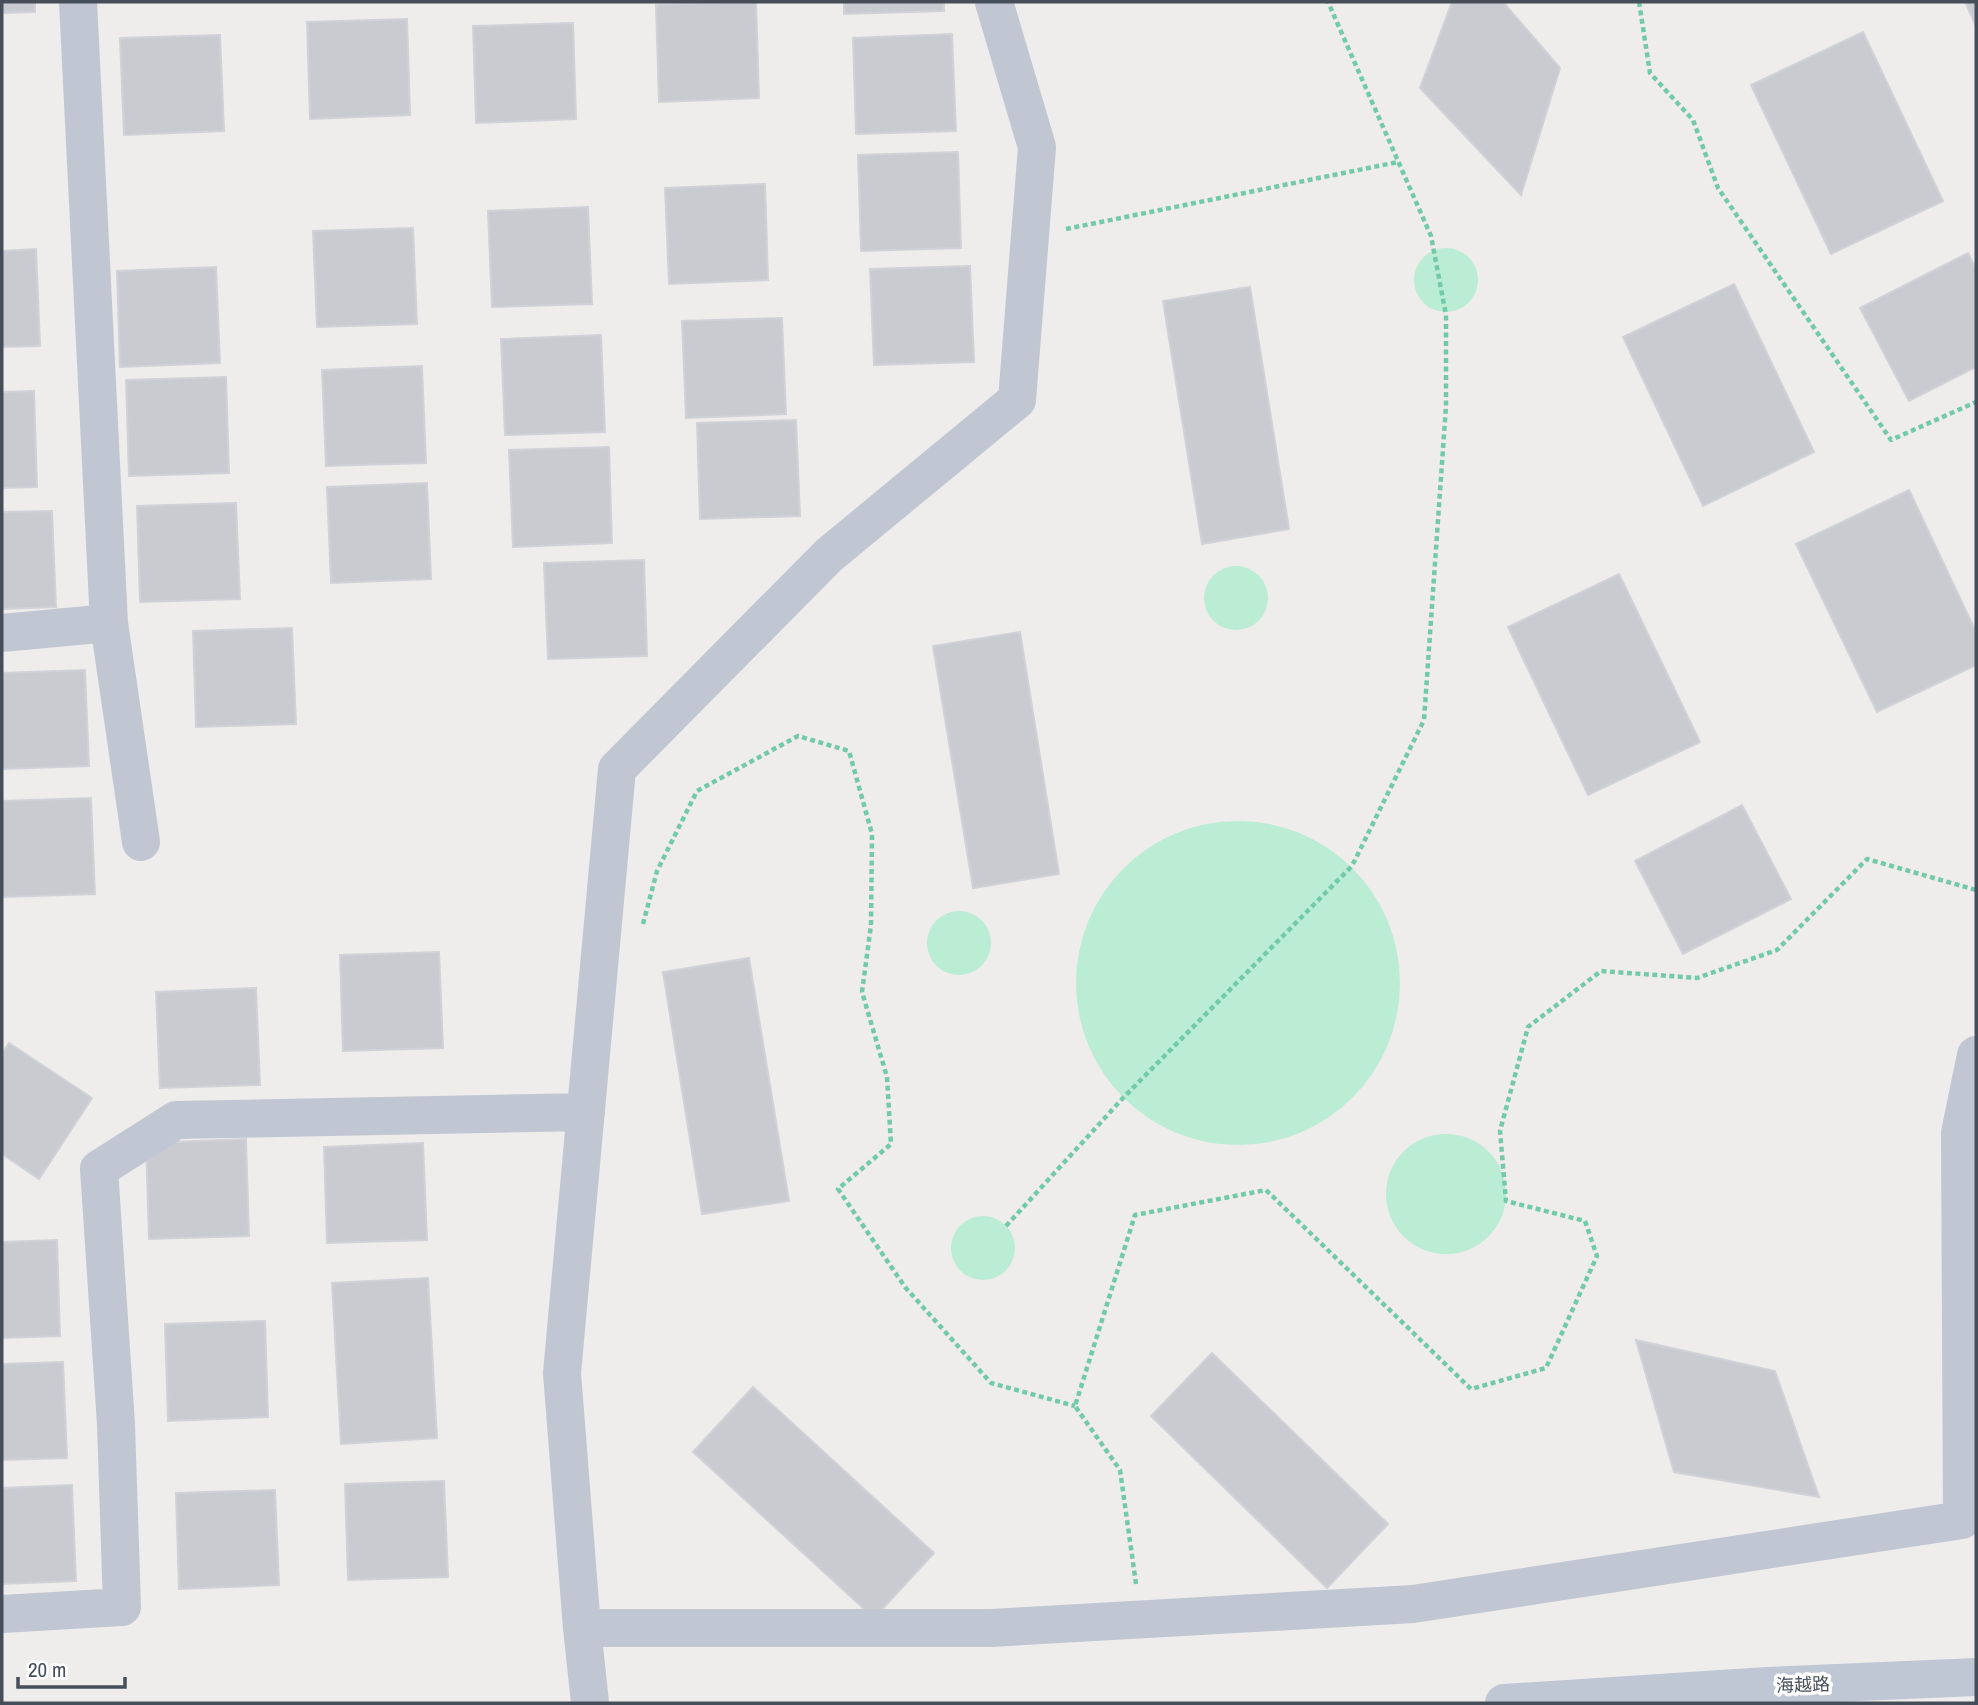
<svg xmlns="http://www.w3.org/2000/svg" width="1978" height="1705" font-family="'Archivo Narrow','Noto Sans SC',sans-serif">
<style>
.green{fill:#baedd3}
.building{fill:#c9cbd1;stroke:#d0d2d8;stroke-width:2}
.lines{fill:none;stroke-linecap:round;stroke-linejoin:round}
.path{stroke:#73caa8;stroke-width:4.5;stroke-dasharray:5 3.5;stroke-linecap:butt}
.street{stroke:#c0c7d2;stroke-width:38}
.secondary{stroke:#bfc7d5;stroke-width:38}
.labels{text-anchor:middle;stroke-width:7;stroke-linejoin:round;paint-order:stroke}
.street-label{font-size:18px;fill:#454e59;stroke:#fff}
</style>
<rect width="100%" height="100%" fill="#efecec"/>
<path class="green" d="M1414 280a32 32 0 1 1 64 0a32 32 0 1 1-64 0Z
M1204 598a32 32 0 1 1 64 0a32 32 0 1 1-64 0Z
M1076 983a162 162 0 1 1 324 0a162 162 0 1 1-324 0Z
M927 943a32 32 0 1 1 64 0a32 32 0 1 1-64 0Z
M1386 1194a60 60 0 1 1 120 0a60 60 0 1 1-120 0Z
M951 1248a32 32 0 1 1 64 0a32 32 0 1 1-64 0Z"/>
<path class="building" d="M 2,2 L 35,2 L 35,12 L 2,13 Z
M 756,2 L 759,98 L 659,102 L 656,5 Z
M 844,2 L 944,2 L 944,11 L 844,14 Z
M 1452,2 L 1503,2 L 1560,68 L 1521,195 L 1420,88 Z
M 1965,2 L 1976,2 L 1976,26 Z
M 407,19 L 410,115 L 310,119 L 307,22 Z
M 573,23 L 576,119 L 476,123 L 473,26 Z
M 1863,32 L 1943,201 L 1831,254 L 1751,85 Z
M 952,34 L 956,131 L 856,134 L 853,38 Z
M 220,35 L 224,131 L 124,135 L 120,38 Z
M 958,152 L 961,248 L 861,251 L 858,155 Z
M 765,184 L 768,280 L 669,284 L 665,188 Z
M 588,207 L 592,304 L 492,307 L 488,211 Z
M 413,228 L 417,324 L 317,327 L 313,231 Z
M 36,249 L 40,346 L 2,347 L 2,251 Z
M 1968,253 L 1976,269 L 1976,367 L 1909,401 L 1860,308 Z
M 970,266 L 974,362 L 874,365 L 870,269 Z
M 216,267 L 220,363 L 120,367 L 117,271 Z
M 1734,284 L 1814,452 L 1703,506 L 1623,337 Z
M 1250,287 L 1289,529 L 1202,544 L 1163,301 Z
M 782,318 L 786,414 L 686,418 L 682,321 Z
M 601,335 L 605,432 L 505,435 L 501,339 Z
M 422,366 L 426,463 L 326,466 L 322,370 Z
M 226,377 L 229,473 L 129,476 L 126,380 Z
M 34,391 L 37,487 L 2,488 L 2,392 Z
M 796,420 L 800,516 L 700,519 L 697,423 Z
M 609,447 L 612,543 L 513,547 L 509,450 Z
M 427,483 L 431,579 L 331,583 L 327,487 Z
M 1909,490 L 1976,632 L 1976,665 L 1877,712 L 1796,544 Z
M 236,503 L 240,599 L 140,602 L 137,506 Z
M 52,511 L 56,607 L 2,609 L 2,512 Z
M 644,560 L 647,656 L 548,659 L 544,563 Z
M 1619,574 L 1700,742 L 1588,795 L 1508,627 Z
M 292,628 L 296,724 L 196,727 L 193,631 Z
M 1020,632 L 1059,874 L 973,888 L 933,646 Z
M 85,670 L 89,766 L 2,769 L 2,673 Z
M 91,798 L 95,894 L 2,897 L 2,801 Z
M 1742,805 L 1791,899 L 1683,954 L 1635,861 Z
M 439,952 L 443,1048 L 343,1051 L 340,955 Z
M 749,958 L 789,1201 L 702,1214 L 663,972 Z
M 256,988 L 260,1085 L 160,1088 L 156,992 Z
M 9,1043 L 92,1098 L 39,1179 L 2,1154 L 2,1054 Z
M 246,1139 L 249,1236 L 149,1239 L 146,1143 Z
M 423,1143 L 427,1240 L 327,1243 L 324,1147 Z
M 57,1240 L 60,1336 L 2,1338 L 2,1242 Z
M 428,1278 L 437,1438 L 341,1444 L 332,1283 Z
M 265,1321 L 268,1417 L 168,1421 L 165,1324 Z
M 1636,1340 L 1775,1371 L 1819,1497 L 1674,1472 Z
M 1212,1353 L 1388,1524 L 1327,1588 L 1151,1416 Z
M 63,1362 L 67,1458 L 2,1460 L 2,1364 Z
M 753,1387 L 934,1553 L 874,1618 L 693,1452 Z
M 444,1481 L 448,1577 L 348,1580 L 345,1484 Z
M 72,1485 L 76,1581 L 2,1584 L 2,1488 Z
M 275,1490 L 279,1585 L 179,1589 L 176,1493 Z"/>
<g class="lines">
<path class="path" d="M 1639,2 L 1650,73 L 1693,120 L 1718,188 L 1891,440 L 1976,402
M 1066,229 L 1398,162
M 643,924 L 657,871 L 697,791 L 798,736 L 849,751 L 872,834 L 871,925 L 862,992 L 887,1077 L 891,1144 L 838,1189 L 905,1287 L 991,1383 L 1075,1406
M 1006,1226 L 1123,1098 L 1352,866 L 1424,720 L 1446,406 L 1446,315 L 1431,236 L 1328,2
M 1136,1584 L 1120,1470 L 1075,1406 L 1135,1215 L 1266,1190 L 1471,1389 L 1546,1368 L 1597,1256 L 1585,1221 L 1506,1201 L 1500,1131 L 1528,1027 L 1601,971 L 1697,978 L 1777,950 L 1867,859 L 1976,890"/>
<path class="street" d="M 78,2 L 109,623 L 141,842
M 2,633 L 109,623
M 2,1614 L 122,1607 L 116,1424 L 99,1169 L 176,1120 L 586,1112
M 582,1628 L 991,1628 L 1413,1604 L 1962,1520 L 1960,1133 L 1976,1055
M 590,1703 L 582,1628 L 562,1373 L 617,769 L 829,555 L 1017,400 L 1037,147 L 994,2"/>
<path class="secondary" d="M 1504,1703 L 1767,1686 L 1976,1677"/>
</g>
<g class="labels">
<g class="street-label">
<text transform="translate(1803 1685) rotate(-2)" y="6">海越路</text>
</g>
</g>
<rect width="1978" height="1705" fill="none" stroke="#454e59" stroke-width="7"/>
<path d="M18 1677v10h107v-10" fill="none" stroke="#454e59" stroke-width="3.5"/>
<text x="28" y="1677" font-size="21" fill="#454e59" stroke="#ffffff" stroke-width="5" paint-order="stroke">20 m</text>
</svg>
